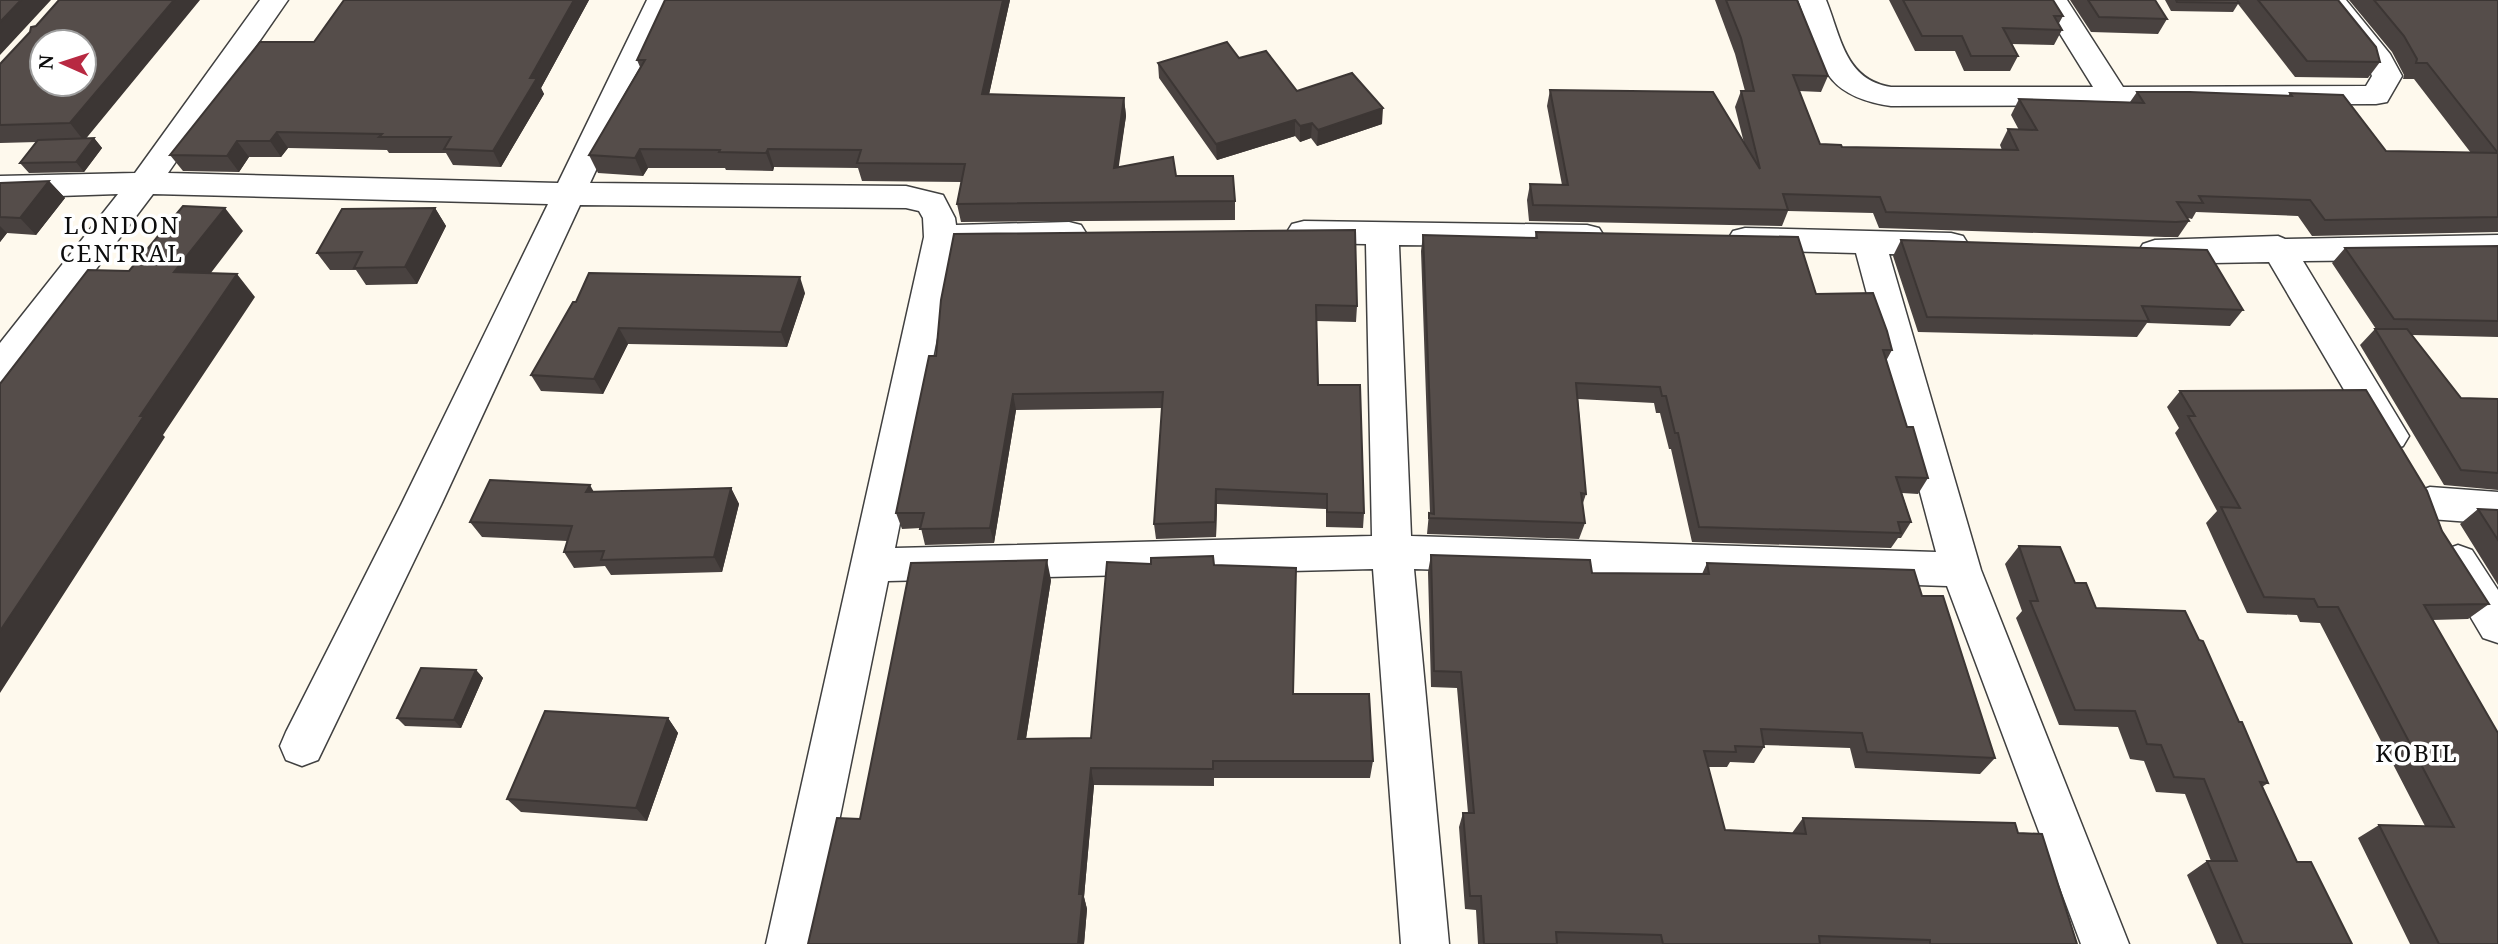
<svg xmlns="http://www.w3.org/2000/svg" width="2498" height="944" font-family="'Noto Serif',serif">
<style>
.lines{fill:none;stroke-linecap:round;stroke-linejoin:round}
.street-casing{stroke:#404040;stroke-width:3}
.street{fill:#fff;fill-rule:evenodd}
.wall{fill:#494240}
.shaded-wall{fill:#3c3634}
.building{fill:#554d4a;stroke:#3c3634;stroke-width:2;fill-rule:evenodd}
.labels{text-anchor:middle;stroke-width:7;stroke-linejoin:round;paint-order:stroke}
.quarter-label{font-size:24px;letter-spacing:2px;fill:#0d0d0d;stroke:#fff}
</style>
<rect width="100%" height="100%" fill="#fef9ed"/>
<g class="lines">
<defs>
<path id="street" d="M 260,0 L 288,0 L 168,173 L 558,183 L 647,0 L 675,0 L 590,183 L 906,186 L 943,195 L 955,218 L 956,225 L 1069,222 L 1081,225 L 1086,233 L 1081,241 L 1069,244 L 955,248 L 895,548 L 1372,536 L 1366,244 L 1304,243 L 1292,240 L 1287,232 L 1292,224 L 1304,221 L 1587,225 L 1599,228 L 1604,236 L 1599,244 L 1587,247 L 1399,245 L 1411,536 L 1936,552 L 1856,253 L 1745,250 L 1733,247 L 1728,239 L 1733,231 L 1745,228 L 1951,233 L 1963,236 L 1968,244 L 1963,252 L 1951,255 L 1889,254 L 1981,570 L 2129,944 L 2081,944 L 1947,586 L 1414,569 L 1449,944 L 1401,944 L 1373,569 L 888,581 L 814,944 L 766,944 L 924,237 L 923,218 L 919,211 L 906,208 L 580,205 L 441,505 L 318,760 L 302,766 L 286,760 L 280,746 L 286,732 L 401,505 L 548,204 L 153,194 L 13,379 L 0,382 L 0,343 L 118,194 L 0,198 L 0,176 L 135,173 Z
M 1798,0 L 1826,0 C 1841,37 1845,80 1891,87 L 2093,87 L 2039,0 L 2067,0 L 2123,87 L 2366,86 L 2372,76 L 2366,62 L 2317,0 L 2346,0 L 2390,54 L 2402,76 L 2387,102 L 2376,104 L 1891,106 C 1818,95 1821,59 1798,0 Z
M 2498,235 L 2498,259 L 2303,261 L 2409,436 L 2403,446 L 2390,451 L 2377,446 L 2269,262 L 2155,264 L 2143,260 L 2138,252 L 2143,244 L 2155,240 L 2278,236 L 2285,239 Z
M 2430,487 L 2498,492 L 2498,524 L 2430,519 L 2416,514 L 2410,503 L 2416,492 Z
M 2458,545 L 2472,550 L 2498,590 L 2498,643 L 2483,638 L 2438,562 L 2444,550 Z"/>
</defs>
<use href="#street" class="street-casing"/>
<use href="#street" class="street"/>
</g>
<path class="wall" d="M 344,0 L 589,0 L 541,88 L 544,94 L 501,167 L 453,165 L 446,153 L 389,153 L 387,150 L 288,148 L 281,157 L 249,157 L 239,172 L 183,171 L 170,155 L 314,42 Z
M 1010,0 L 989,94 L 1124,98 L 1126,116 L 1118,167 L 1176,176 L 1235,201 L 1235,220 L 961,222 L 957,204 L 961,182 L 862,181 L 858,168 L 774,167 L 773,171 L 726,170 L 725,168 L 648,168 L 643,176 L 598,173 L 589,155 L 640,67 L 637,60 Z
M 1715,0 L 1797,0 L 1828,76 L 1821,92 L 1799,91 L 1820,144 L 1842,147 L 2002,150 L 2000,145 L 2008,129 L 2019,130 L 2011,115 L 2019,99 L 2130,102 L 2137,92 L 2288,96 L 2290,93 L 2386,151 L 2471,153 L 2414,79 L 2403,79 L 2404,75 L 2392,52 L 2349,0 L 2498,0 L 2498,232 L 2312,236 L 2298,216 L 2196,212 L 2192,219 L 2188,218 L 2189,221 L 2178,237 L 2165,237 L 1879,228 L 1873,213 L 1788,211 L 1782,226 L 1529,221 L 1527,200 L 1530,184 L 1562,185 L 1547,106 L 1550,90 L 1744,143 L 1735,107 L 1741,91 L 1745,91 L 1735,54 Z
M 1889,0 L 2053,0 L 2063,16 L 2058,25 L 2062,30 L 2054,45 L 2011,44 L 2018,56 L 2010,71 L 1964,71 L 1955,51 L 1915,51 Z
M 2070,0 L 2155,0 L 2167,19 L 2158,34 L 2091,32 Z
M 2165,0 L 2338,0 L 2380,62 L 2368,78 L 2295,77 L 2238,4 L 2233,12 L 2171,11 Z
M 30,32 L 86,139 L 94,138 L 102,148 L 84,172 L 29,173 L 20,163 L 37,142 L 0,143 L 0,64 Z
M 1239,58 L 1297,91 L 1382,124 L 1317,146 L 1311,138 L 1300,142 L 1295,136 L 1217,160 L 1159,78 L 1158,63 Z
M 49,181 L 65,198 L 36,235 L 7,233 L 0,242 L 0,183 Z
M 435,208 L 446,226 L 417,284 L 366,285 L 356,270 L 330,270 L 317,253 Z
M 1536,232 L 1816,294 L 1892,350 L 1886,361 L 1907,427 L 1928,478 L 1918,494 L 1902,493 L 1911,522 L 1901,538 L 1898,538 L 1891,548 L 1692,542 L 1671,449 L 1669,449 L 1660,413 L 1656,413 L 1654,403 L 1578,399 L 1586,494 L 1582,506 L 1585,523 L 1579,539 L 1427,534 L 1429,513 L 1430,513 L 1421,251 L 1423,235 L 1535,238 Z
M 954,234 L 1357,306 L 1356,322 L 1316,321 L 1318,385 L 1364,513 L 1363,528 L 1326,527 L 1326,509 L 1217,504 L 1216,537 L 1156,539 L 1154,524 L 1162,408 L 1016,410 L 994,543 L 925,545 L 921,528 L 902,529 L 896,513 L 936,356 Z
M 1901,240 L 2243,310 L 2230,326 L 2147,323 L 2137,337 L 1918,332 L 1893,256 Z
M 2498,246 L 2498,337 L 2412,335 L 2461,398 L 2498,399 L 2498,490 L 2444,485 L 2360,345 L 2375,329 L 2376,329 L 2332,263 L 2345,248 Z
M 805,293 L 787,347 L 628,344 L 603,394 L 541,391 L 531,375 L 573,302 Z
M 2180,391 L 2442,531 L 2489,604 L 2468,619 L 2432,620 L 2498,944 L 2410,944 L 2358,838 L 2379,825 L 2425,826 L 2320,623 L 2300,622 L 2297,615 L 2247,613 L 2206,523 L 2217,511 L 2175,433 L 2179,428 L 2167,407 Z
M 731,488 L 739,504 L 722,572 L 611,575 L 605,566 L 574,568 L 564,552 L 567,541 L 482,537 L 470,522 L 594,492 Z
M 2478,509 L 2498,510 L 2498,585 L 2460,524 Z
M 2019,546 L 2075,583 L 2096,608 L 2239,722 L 2268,783 L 2262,787 L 2297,862 L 2352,944 L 2217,944 L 2187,875 L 2207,861 L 2211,861 L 2185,794 L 2156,792 L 2144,761 L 2130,759 L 2118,727 L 2059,725 L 2016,618 L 2022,611 L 2005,564 Z
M 1431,555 L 1592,573 L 1702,574 L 1707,563 L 1922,596 L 1995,758 L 1980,774 L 1855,768 L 1850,748 L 1763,745 L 1764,747 L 1754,763 L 1730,762 L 1727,767 L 1708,767 L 1725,830 L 1792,833 L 1803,818 L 2018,833 L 2077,944 L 1478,944 L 1476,910 L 1465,909 L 1459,827 L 1463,813 L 1468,813 L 1457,688 L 1431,687 L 1428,572 Z
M 1214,565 L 1293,694 L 1373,761 L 1370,778 L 1214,778 L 1214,786 L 1094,785 L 1084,897 L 1087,909 L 1084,944 L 808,944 L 860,819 L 1051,580 L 1026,739 L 1091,738 Z
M 476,670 L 483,678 L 461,728 L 405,726 L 397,718 Z
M 668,718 L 678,733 L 647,821 L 521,812 L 507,799 Z"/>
<path class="shaded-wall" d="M 21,0 L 51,0 L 0,55 L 0,22 Z
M 174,0 L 200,0 L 84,141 L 70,123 Z
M 574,0 L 589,0 L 541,88 L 544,94 L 501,167 L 493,151 L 530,78 Z
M 1003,0 L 1010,0 L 985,113 L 982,94 Z
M 1124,98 L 1126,116 L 1116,186 L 1114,168 Z
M 1383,108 L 1382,124 L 1317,146 L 1318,130 Z
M 1295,120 L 1295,136 L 1217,160 L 1216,144 Z
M 1312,123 L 1311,138 L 1300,142 L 1300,126 Z
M 277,132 L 288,148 L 281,157 L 270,141 Z
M 94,138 L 102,148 L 84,172 L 76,162 Z
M 237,141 L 249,157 L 239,172 L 227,156 Z
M 640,149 L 648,168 L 643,176 L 635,158 Z
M 768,149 L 774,167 L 773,171 L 766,153 Z
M 49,181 L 65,198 L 36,235 L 20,218 Z
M 225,208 L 243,231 L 194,295 L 174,272 Z
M 435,208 L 446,226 L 417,284 L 405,267 Z
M 0,226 L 7,233 L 0,242 Z
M 237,274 L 255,297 L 163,435 L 165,437 L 0,693 L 0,631 L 140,416 Z
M 800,277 L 805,293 L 787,347 L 781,332 Z
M 619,328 L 628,344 L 603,394 L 594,379 Z
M 1013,394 L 1016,410 L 994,543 L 990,528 Z
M 590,485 L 599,501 L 586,492 Z
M 731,488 L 739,504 L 722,572 L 714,557 Z
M 1216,489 L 1217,504 L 1216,537 L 1215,522 Z
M 1047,560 L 1051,580 L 1023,757 L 1018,739 Z
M 476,670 L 483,678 L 461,728 L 454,720 Z
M 668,718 L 678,733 L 647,821 L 636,808 Z
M 1091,768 L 1094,785 L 1084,897 L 1087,909 L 1084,944 L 1078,944 L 1079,894 Z"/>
<path class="building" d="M 0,0 L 21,0 L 0,22 Z
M 59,0 L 174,0 L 70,123 L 0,125 L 0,64 L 30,32 L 31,27 L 36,26 ZM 42,42 L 84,42 L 84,84 L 42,84 Z
M 344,0 L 574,0 L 530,78 L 537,78 L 493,151 L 444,149 L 451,137 L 379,137 L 382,134 L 277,132 L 270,141 L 237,141 L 227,156 L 170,155 L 260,42 L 314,42 Z
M 665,0 L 1003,0 L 982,94 L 1124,98 L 1114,168 L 1173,157 L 1176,176 L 1233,176 L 1235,201 L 957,204 L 965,164 L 857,163 L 861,150 L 768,149 L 766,153 L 719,152 L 720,150 L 640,149 L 635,158 L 589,155 L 645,60 L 637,60 Z
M 1726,0 L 1797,0 L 1828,76 L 1793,75 L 1820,144 L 1841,145 L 1842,147 L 2018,150 L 2008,129 L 2037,130 L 2019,99 L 2144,103 L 2137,92 L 2190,92 L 2292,96 L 2290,93 L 2343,95 L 2386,151 L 2498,153 L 2498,217 L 2325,220 L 2310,200 L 2199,196 L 2203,203 L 2177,202 L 2189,221 L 2176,222 L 1886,212 L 1880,197 L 1783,194 L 1788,210 L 1533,205 L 1530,184 L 1568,185 L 1550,90 L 1713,92 L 1760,169 L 1741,91 L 1754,91 L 1741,38 Z
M 1903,0 L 2053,0 L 2063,16 L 2054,16 L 2062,30 L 2003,28 L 2018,56 L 1971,56 L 1962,36 L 1922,36 Z
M 2088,0 L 2155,0 L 2167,19 L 2099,17 Z
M 2176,0 L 2237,0 L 2239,3 L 2177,2 Z
M 2258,0 L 2338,0 L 2376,47 L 2380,62 L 2307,61 Z
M 2374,0 L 2498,0 L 2498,153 L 2427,63 L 2416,63 L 2417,59 L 2404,36 Z
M 1227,42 L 1239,58 L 1266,51 L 1297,91 L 1352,73 L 1383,108 L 1318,130 L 1312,123 L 1300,126 L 1295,120 L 1216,144 L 1158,63 Z
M 94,138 L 76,162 L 20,163 L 38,140 Z
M 49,181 L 20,218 L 0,217 L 0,183 Z
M 183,206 L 225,208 L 174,272 L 237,274 L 140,416 L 144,416 L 0,631 L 0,384 L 88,270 L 129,271 Z
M 435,208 L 405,267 L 354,268 L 362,252 L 317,253 L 342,209 Z
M 1355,230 L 1357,306 L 1316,305 L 1318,385 L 1360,385 L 1364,513 L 1327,512 L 1327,494 L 1216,489 L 1215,522 L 1154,524 L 1163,392 L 1013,394 L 990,528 L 920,529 L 924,513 L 896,513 L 929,356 L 936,356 L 941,300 L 954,234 Z
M 1536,232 L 1798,237 L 1816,294 L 1873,293 L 1887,331 L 1892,350 L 1883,350 L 1907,427 L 1913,427 L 1928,478 L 1896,477 L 1911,522 L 1898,522 L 1901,533 L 1699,527 L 1678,433 L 1675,433 L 1666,396 L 1662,396 L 1660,387 L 1576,383 L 1586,494 L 1581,493 L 1585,523 L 1429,518 L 1429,513 L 1434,514 L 1423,235 L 1537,238 Z
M 1901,240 L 2207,250 L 2243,310 L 2142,306 L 2149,321 L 1927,317 Z
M 2498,246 L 2498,321 L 2394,319 L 2345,248 Z
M 589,273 L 800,277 L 781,332 L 619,328 L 594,379 L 531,375 L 573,302 L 576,302 Z
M 2375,329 L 2407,329 L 2461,398 L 2498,399 L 2498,473 L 2461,470 Z
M 2366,390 L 2427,491 L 2442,531 L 2489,604 L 2424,605 L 2498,733 L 2498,944 L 2439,944 L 2379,825 L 2454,827 L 2338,607 L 2318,607 L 2314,599 L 2264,597 L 2221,507 L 2240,508 L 2188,416 L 2195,416 L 2180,391 Z
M 490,480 L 590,485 L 586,492 L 731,488 L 714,557 L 601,560 L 604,551 L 564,552 L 572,526 L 470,522 Z
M 2478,509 L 2498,510 L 2498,540 Z
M 2019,546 L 2060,547 L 2075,583 L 2086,583 L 2096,608 L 2185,611 L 2199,640 L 2203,641 L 2239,722 L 2242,722 L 2268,783 L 2260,782 L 2297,862 L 2311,862 L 2352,944 L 2243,944 L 2207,861 L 2237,861 L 2204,779 L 2174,777 L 2161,745 L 2147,744 L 2135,711 L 2075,710 L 2030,601 L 2038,601 Z
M 1431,555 L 1590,560 L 1592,573 L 1709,574 L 1707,563 L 1914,570 L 1922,596 L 1943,596 L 1995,758 L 1867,752 L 1862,733 L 1761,729 L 1764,747 L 1735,746 L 1736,752 L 1704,751 L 1725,830 L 1806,834 L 1803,818 L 2015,823 L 2018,833 L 2042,834 L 2077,944 L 1930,944 L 1930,940 L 1819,936 L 1820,944 L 1663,944 L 1661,935 L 1556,932 L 1557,944 L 1484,944 L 1481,896 L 1470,896 L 1463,813 L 1474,813 L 1461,672 L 1434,671 Z
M 1213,556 L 1214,565 L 1296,568 L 1293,694 L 1369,694 L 1373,761 L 1213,761 L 1213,769 L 1091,768 L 1079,894 L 1083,894 L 1078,944 L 808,944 L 837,818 L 860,819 L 911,563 L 1047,560 L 1018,739 L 1091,738 L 1107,562 L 1151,564 L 1151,558 Z
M 421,668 L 476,670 L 454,720 L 397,718 Z
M 545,711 L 668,718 L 636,808 L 507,799 Z"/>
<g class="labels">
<g class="quarter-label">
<text x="122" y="234">LONDON<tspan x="122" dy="28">CENTRAL</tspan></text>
<text x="2417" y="762">KOBIL</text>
</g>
</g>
<g transform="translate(63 63) rotate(273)"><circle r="33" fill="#ffffff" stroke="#9e9e9e" stroke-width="2"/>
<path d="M0-5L12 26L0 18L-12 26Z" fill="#b82942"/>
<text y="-10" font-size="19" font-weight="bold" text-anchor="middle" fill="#0d0d0d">N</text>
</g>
</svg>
